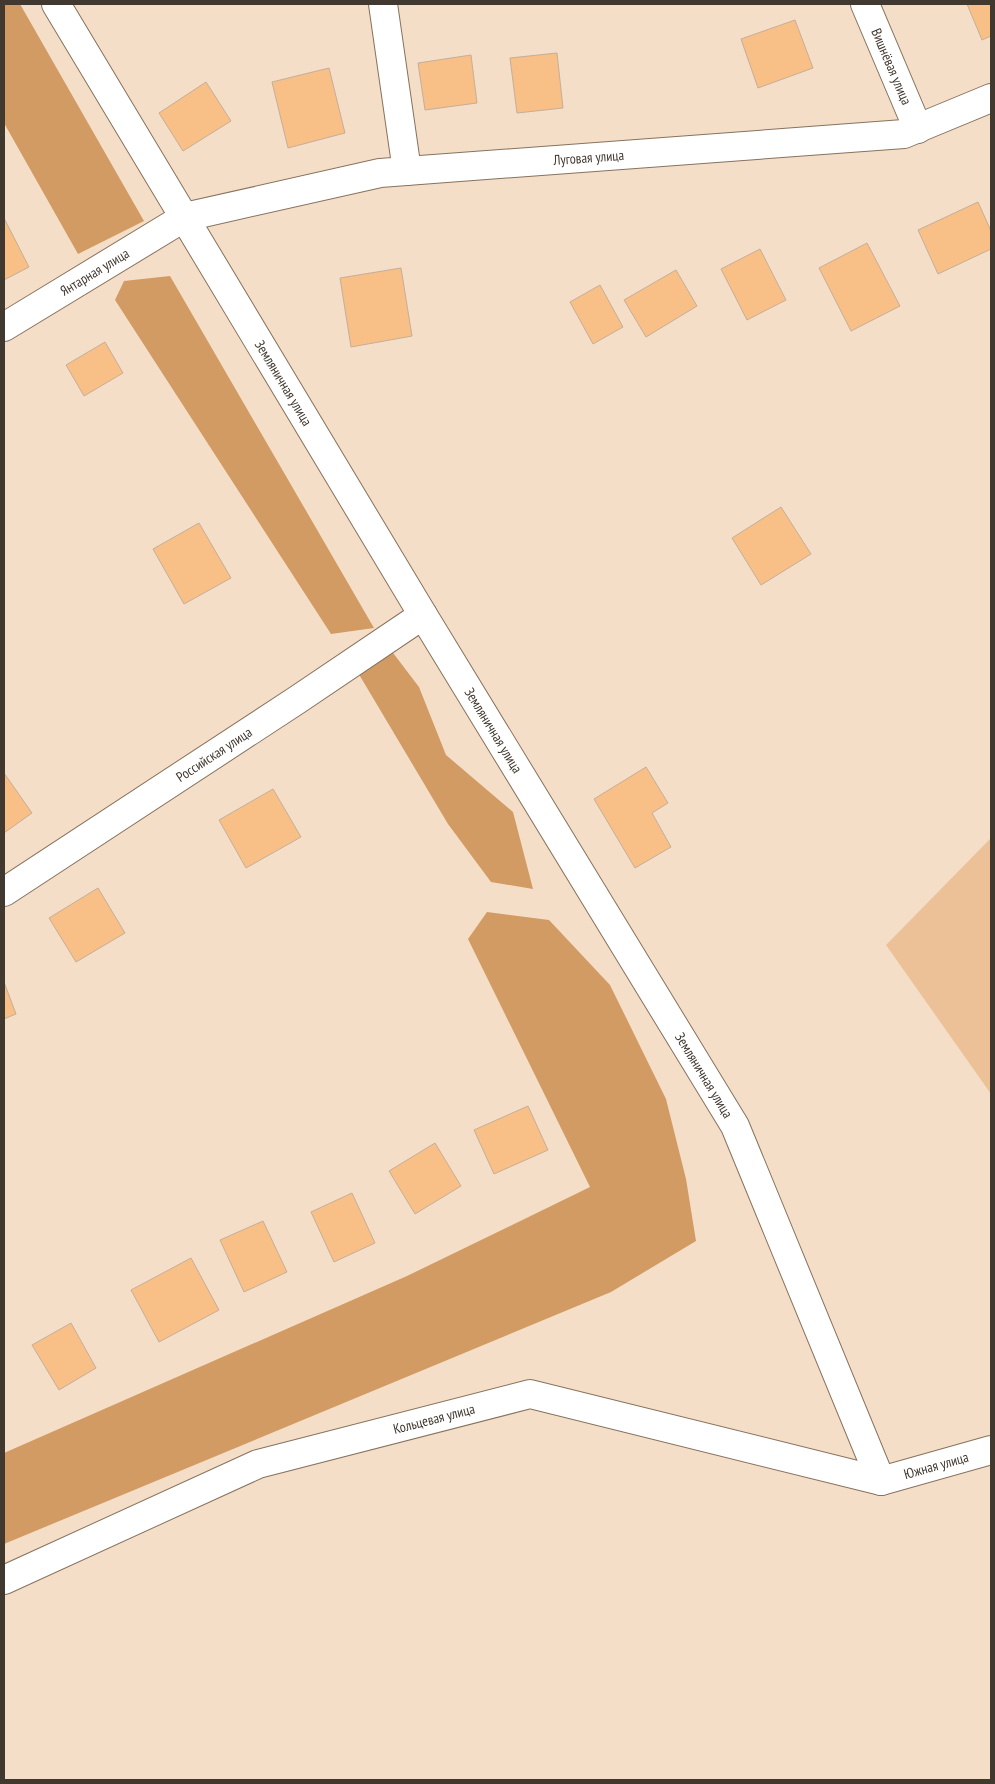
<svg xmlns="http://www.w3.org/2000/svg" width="995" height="1784" font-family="'PT Sans Narrow',sans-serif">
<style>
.green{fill:#ecc198}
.forest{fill:#d19b63}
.building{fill:#f8bf86;stroke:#c5ae99}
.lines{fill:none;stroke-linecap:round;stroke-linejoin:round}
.minor-casing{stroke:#87725e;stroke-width:30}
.minor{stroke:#fff;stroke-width:28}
.labels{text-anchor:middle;stroke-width:4;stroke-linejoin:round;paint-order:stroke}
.street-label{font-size:14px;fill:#41382f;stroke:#ffecda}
</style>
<rect width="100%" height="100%" fill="#f5dec7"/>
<path class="green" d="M 991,838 L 991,1094 L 886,945 Z"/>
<path class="forest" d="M 4,4 L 20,4 L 144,221 L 78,254 L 4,123 Z
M 170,276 L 374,628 L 331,634 L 115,300 L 124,281 Z
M 387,645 L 419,687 L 446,755 L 513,812 L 533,889 L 491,882 L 448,824 L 354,666 Z
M 487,912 L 549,920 L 610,985 L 666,1099 L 686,1179 L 696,1241 L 611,1292 L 4,1544 L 4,1453 L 407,1276 L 590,1187 L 468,939 Z"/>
<path class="building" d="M 967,4 L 991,4 L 991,36 L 982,40 Z
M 795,20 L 813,68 L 758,88 L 741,39 Z
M 557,53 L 563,108 L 517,113 L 510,58 Z
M 471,55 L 477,103 L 425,110 L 418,63 Z
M 329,68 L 345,133 L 288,148 L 272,82 Z
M 206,82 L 231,121 L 183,151 L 159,113 Z
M 978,202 L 991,231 L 991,249 L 938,274 L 918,230 Z
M 4,218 L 29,267 L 4,280 Z
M 867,243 L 900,306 L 851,331 L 819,268 Z
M 760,249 L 786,300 L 747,320 L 721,269 Z
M 401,268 L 412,336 L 351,347 L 340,278 Z
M 676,270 L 697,306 L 646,337 L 624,300 Z
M 600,285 L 623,327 L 593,344 L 570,302 Z
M 105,342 L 123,373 L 84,396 L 66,365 Z
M 781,507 L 811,554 L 761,585 L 732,538 Z
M 199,523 L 231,578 L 184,604 L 153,549 Z
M 646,767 L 668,803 L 652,813 L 671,847 L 635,868 L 594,799 Z
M 4,773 L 32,813 L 4,833 Z
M 273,789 L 301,837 L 246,868 L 219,820 Z
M 98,888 L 125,933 L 76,962 L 49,918 Z
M 4,982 L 16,1014 L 4,1019 Z
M 528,1106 L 548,1150 L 494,1174 L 474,1130 Z
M 435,1143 L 461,1186 L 415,1214 L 389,1171 Z
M 352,1193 L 375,1243 L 334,1262 L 311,1212 Z
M 263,1221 L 287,1272 L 244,1292 L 220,1240 Z
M 191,1258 L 219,1310 L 159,1342 L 131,1290 Z
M 71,1323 L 96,1368 L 59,1390 L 32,1345 Z"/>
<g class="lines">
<defs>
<g id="minor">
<path id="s1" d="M 56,4 L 423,615 L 735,1126 L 881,1481"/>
<path d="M 383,4 L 407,171"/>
<path id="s2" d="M 865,4 L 918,129"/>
<path id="s3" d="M 4,327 L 185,217 L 380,173 L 904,134 L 991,98"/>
<path id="s4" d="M 4,892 L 297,700 L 423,615"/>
<path id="s5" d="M 4,1580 L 258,1464 L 530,1394 L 881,1481 L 991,1450"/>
</g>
</defs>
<use href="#minor" class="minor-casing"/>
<use href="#minor" class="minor"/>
</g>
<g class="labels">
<g class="street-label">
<text dy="5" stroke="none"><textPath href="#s2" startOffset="68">Вишнёвая улица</textPath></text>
<text dy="5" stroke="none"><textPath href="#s3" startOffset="621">Луговая улица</textPath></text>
<text dy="5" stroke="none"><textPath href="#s3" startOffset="106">Янтарная улица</textPath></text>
<text dy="5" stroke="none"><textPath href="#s1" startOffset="442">Земляничная улица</textPath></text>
<text dy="5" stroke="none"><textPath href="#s1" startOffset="848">Земляничная улица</textPath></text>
<text dy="5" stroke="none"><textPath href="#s4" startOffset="251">Российская улица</textPath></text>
<text dy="5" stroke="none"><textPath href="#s1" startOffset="1252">Земляничная улица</textPath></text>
<text dy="5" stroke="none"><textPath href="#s5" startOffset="461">Кольцевая улица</textPath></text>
<text dy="5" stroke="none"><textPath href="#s5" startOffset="979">Южная улица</textPath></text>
</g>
</g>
<rect width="995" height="1784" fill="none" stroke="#41382f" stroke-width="10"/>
</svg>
